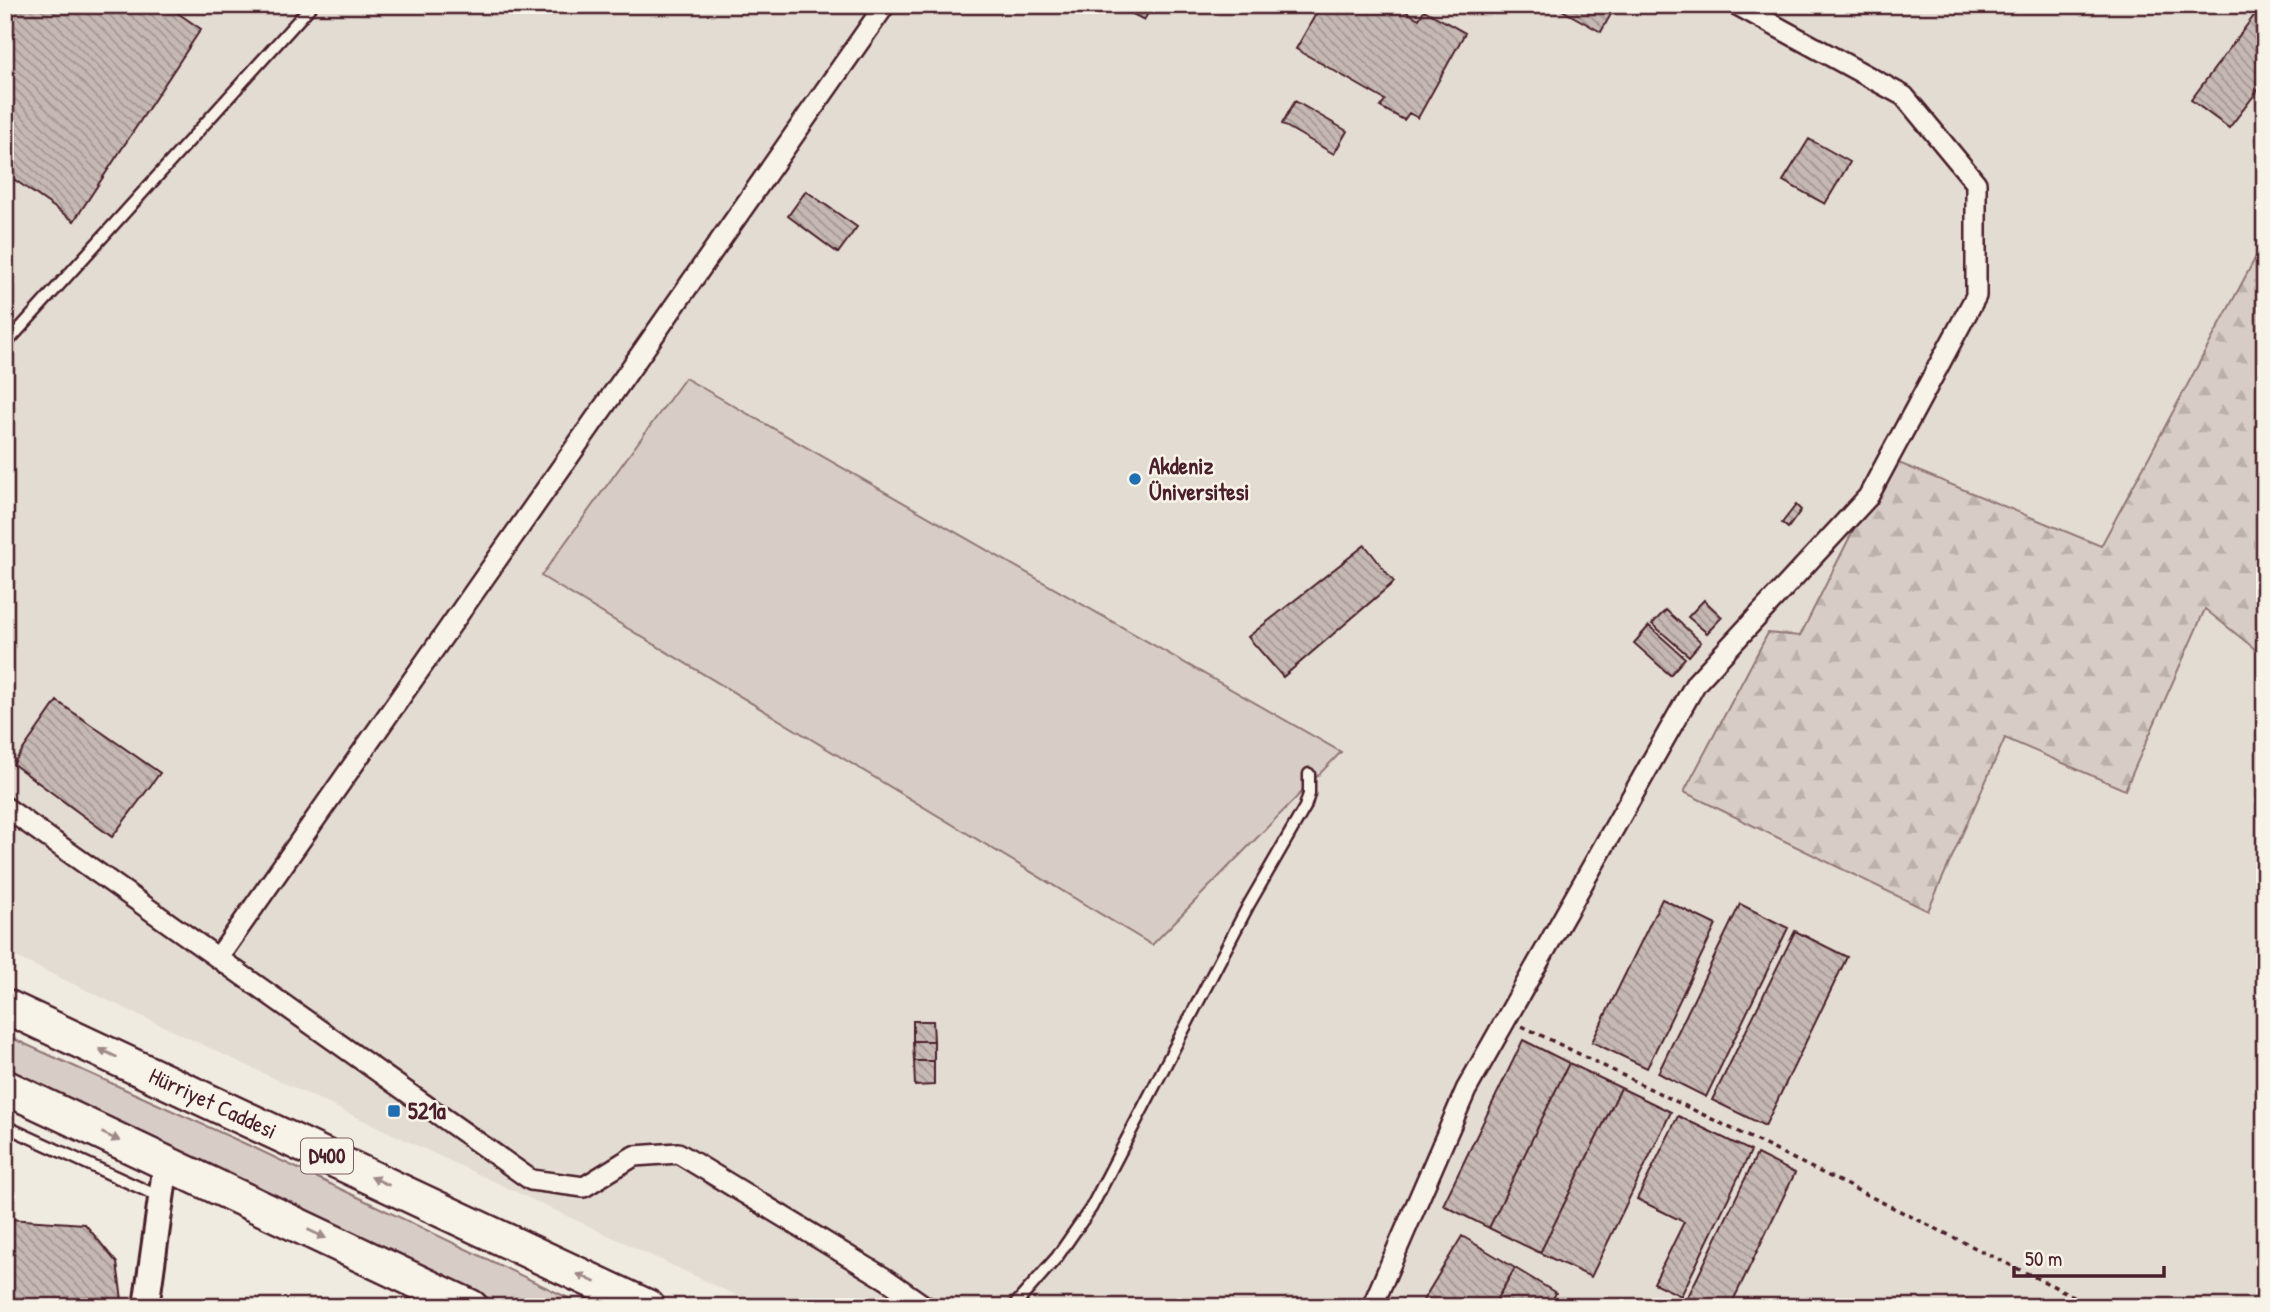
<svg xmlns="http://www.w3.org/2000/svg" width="2270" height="1312" font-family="'Patrick Hand',sans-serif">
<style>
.built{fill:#e3dcd2}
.grass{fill:#d8cdc6;stroke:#917678;stroke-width:2}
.forest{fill:url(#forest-firs);stroke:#917678;stroke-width:2}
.building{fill:url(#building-back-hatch);stroke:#4a1f2b;stroke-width:2}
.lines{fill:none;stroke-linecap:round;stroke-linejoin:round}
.service-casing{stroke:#4a1f2b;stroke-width:15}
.minor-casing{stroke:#4a1f2b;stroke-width:24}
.tertiary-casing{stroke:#4a1f2b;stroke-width:30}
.trunk-casing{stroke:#4a1f2b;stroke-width:38}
.path{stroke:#4a1f2b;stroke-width:3.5;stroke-dasharray:5 5;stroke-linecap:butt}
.service{stroke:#f7f3e8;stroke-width:10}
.minor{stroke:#f7f3e8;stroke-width:19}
.tertiary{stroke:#f7f3e8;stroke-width:24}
.trunk{stroke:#f7f3e8;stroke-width:33}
.oneway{fill:#a0898a}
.poi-dot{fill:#1f6fb2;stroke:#f7f3e8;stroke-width:2.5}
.labels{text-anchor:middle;stroke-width:5;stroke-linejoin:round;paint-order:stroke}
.shield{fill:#f7f3e8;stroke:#7e5f64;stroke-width:2}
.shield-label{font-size:21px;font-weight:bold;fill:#4a1f2b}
.poi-label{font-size:23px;font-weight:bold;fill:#4a1f2b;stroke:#f7f3e8;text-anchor:start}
.street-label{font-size:23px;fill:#4a1f2b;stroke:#f7f3e8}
</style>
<defs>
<pattern id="forest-firs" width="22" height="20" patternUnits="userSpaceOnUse" patternTransform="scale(1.75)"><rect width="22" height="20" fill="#d8cdc6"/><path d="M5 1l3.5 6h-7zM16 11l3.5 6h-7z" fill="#bbb0aa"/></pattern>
<pattern id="building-back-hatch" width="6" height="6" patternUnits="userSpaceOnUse" patternTransform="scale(1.75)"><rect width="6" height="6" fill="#c6b8b3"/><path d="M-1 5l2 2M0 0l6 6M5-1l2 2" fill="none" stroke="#a39592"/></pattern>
</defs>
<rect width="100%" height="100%" fill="#f0ebe0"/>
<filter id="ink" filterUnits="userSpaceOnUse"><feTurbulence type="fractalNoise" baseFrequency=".0143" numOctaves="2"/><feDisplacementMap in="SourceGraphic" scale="14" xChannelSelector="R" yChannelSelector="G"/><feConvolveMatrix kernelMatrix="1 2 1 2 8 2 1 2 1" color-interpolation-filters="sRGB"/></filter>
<g filter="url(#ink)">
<path class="built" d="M 5,5 L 2265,5 L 2265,1307 L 761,1307 L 5,952 Z"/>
<path class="grass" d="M 685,378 L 1341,752 L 1152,945 L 541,576 Z
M 5,1035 L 259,1150 L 587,1307 L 508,1307 L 5,1068 Z"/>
<path class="forest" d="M 2265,240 L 2265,657 L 2205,609 L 2125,790 L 2005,738 L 1928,911 L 1684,792 L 1768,633 L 1800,636 L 1889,459 L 2101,546 Z"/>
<path class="building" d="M 5,5 L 166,5 L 201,29 L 74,221 L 5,173 Z
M 1130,5 L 1153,5 L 1144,20 L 1127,11 Z
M 1321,5 L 1394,5 L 1419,19 L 1424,10 L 1465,33 L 1418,118 L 1409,113 L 1404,120 L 1380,107 L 1385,100 L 1296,49 Z
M 1553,5 L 1616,5 L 1601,32 Z
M 2262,5 L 2265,5 L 2265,81 L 2229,128 L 2191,100 Z
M 1295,101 L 1347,131 L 1334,154 L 1282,124 Z
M 1809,139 L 1850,162 L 1825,204 L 1783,181 Z
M 806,191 L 857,227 L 838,253 L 788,216 Z
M 1796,505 L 1801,510 L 1788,528 L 1782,523 Z
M 1365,545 L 1394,582 L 1283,677 L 1248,637 Z
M 1704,600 L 1722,617 L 1707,633 L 1688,617 Z
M 1666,610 L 1701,642 L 1689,656 L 1652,624 Z
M 1649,626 L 1685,658 L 1670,675 L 1634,643 Z
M 57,701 L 160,773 L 112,837 L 13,764 Z
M 1662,899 L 1716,925 L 1647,1068 L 1592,1042 Z
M 1740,904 L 1788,928 L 1706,1097 L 1658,1073 Z
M 1795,931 L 1847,957 L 1765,1126 L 1712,1100 Z
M 913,1021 L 933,1021 L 934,1041 L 913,1041 Z
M 1523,1040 L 1569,1063 L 1489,1228 L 1443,1205 Z
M 913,1041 L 934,1041 L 934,1061 L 914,1061 Z
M 914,1061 L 934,1061 L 934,1085 L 915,1086 Z
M 1569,1063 L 1621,1088 L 1540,1253 L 1489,1228 Z
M 1621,1088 L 1671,1112 L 1591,1277 L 1540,1253 Z
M 1678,1116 L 1751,1151 L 1681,1296 L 1654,1283 L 1684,1222 L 1637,1199 Z
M 1757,1154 L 1795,1173 L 1730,1307 L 1683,1307 Z
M 5,1210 L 8,1219 L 85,1224 L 117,1263 L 123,1307 L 5,1307 Z
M 1462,1236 L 1515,1268 L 1492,1307 L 1419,1307 Z
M 1515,1268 L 1556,1293 L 1548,1307 L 1492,1307 Z"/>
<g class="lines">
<defs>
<path id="service" d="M 5,345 L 312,5
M 5,1126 L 160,1197
M 1013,1307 L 1057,1257 L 1091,1208 L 1248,906 L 1305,807 L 1309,794 L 1309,774"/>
<path id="minor" d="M 5,807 L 531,1180 L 584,1187 L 634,1156 L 678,1153 L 886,1279 L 926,1307
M 218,958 L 885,5
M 1372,1307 L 1466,1090 L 1696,683 L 1868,497 L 1976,296 L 1976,183 L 1904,96 L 1737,5"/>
<path id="tertiary" d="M 146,1307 L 166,1163"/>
<path id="trunk" d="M 5,1006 L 648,1307
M 5,1087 L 471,1307"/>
</defs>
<use href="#service" class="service-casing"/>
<use href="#minor" class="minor-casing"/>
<use href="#tertiary" class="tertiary-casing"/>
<use href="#trunk" class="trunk-casing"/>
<path class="path" d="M 1522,1026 L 2096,1307"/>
<use href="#service" class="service"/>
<use href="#minor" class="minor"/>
<use href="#tertiary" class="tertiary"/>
<use href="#trunk" class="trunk"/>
</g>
<defs><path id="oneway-solid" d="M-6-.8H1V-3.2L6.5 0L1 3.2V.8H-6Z" transform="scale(1.75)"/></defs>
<g class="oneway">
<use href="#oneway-solid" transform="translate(108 1053) rotate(-155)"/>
<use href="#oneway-solid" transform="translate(111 1137) rotate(25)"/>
<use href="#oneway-solid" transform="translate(380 1181) rotate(-155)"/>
<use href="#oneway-solid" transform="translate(317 1234) rotate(25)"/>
<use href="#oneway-solid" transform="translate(586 1278) rotate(-155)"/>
</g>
</g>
<g class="poi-dot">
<circle cx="1135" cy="479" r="7"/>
<rect x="387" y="1104" width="14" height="14" rx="3.5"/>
</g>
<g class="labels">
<rect class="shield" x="301" y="1138.5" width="52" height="35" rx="5"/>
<g class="shield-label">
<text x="327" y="1163">D400</text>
</g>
<g class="poi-label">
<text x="1149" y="474">Akdeniz<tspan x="1149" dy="26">Üniversitesi</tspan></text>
<text x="408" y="1119">521a</text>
</g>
<g class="street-label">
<text transform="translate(213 1103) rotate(25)" y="8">Hürriyet Caddesi</text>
</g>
</g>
<rect width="2270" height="1312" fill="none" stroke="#f7f3e8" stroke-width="28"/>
<rect x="14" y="14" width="2242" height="1284" fill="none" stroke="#4a1f2b" stroke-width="2.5" filter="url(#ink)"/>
<path d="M2014 1266v10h150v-10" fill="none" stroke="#4a1f2b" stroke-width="3.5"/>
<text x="2025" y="1266" font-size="21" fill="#4a1f2b" stroke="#f7f3e8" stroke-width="5" paint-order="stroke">50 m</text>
</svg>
